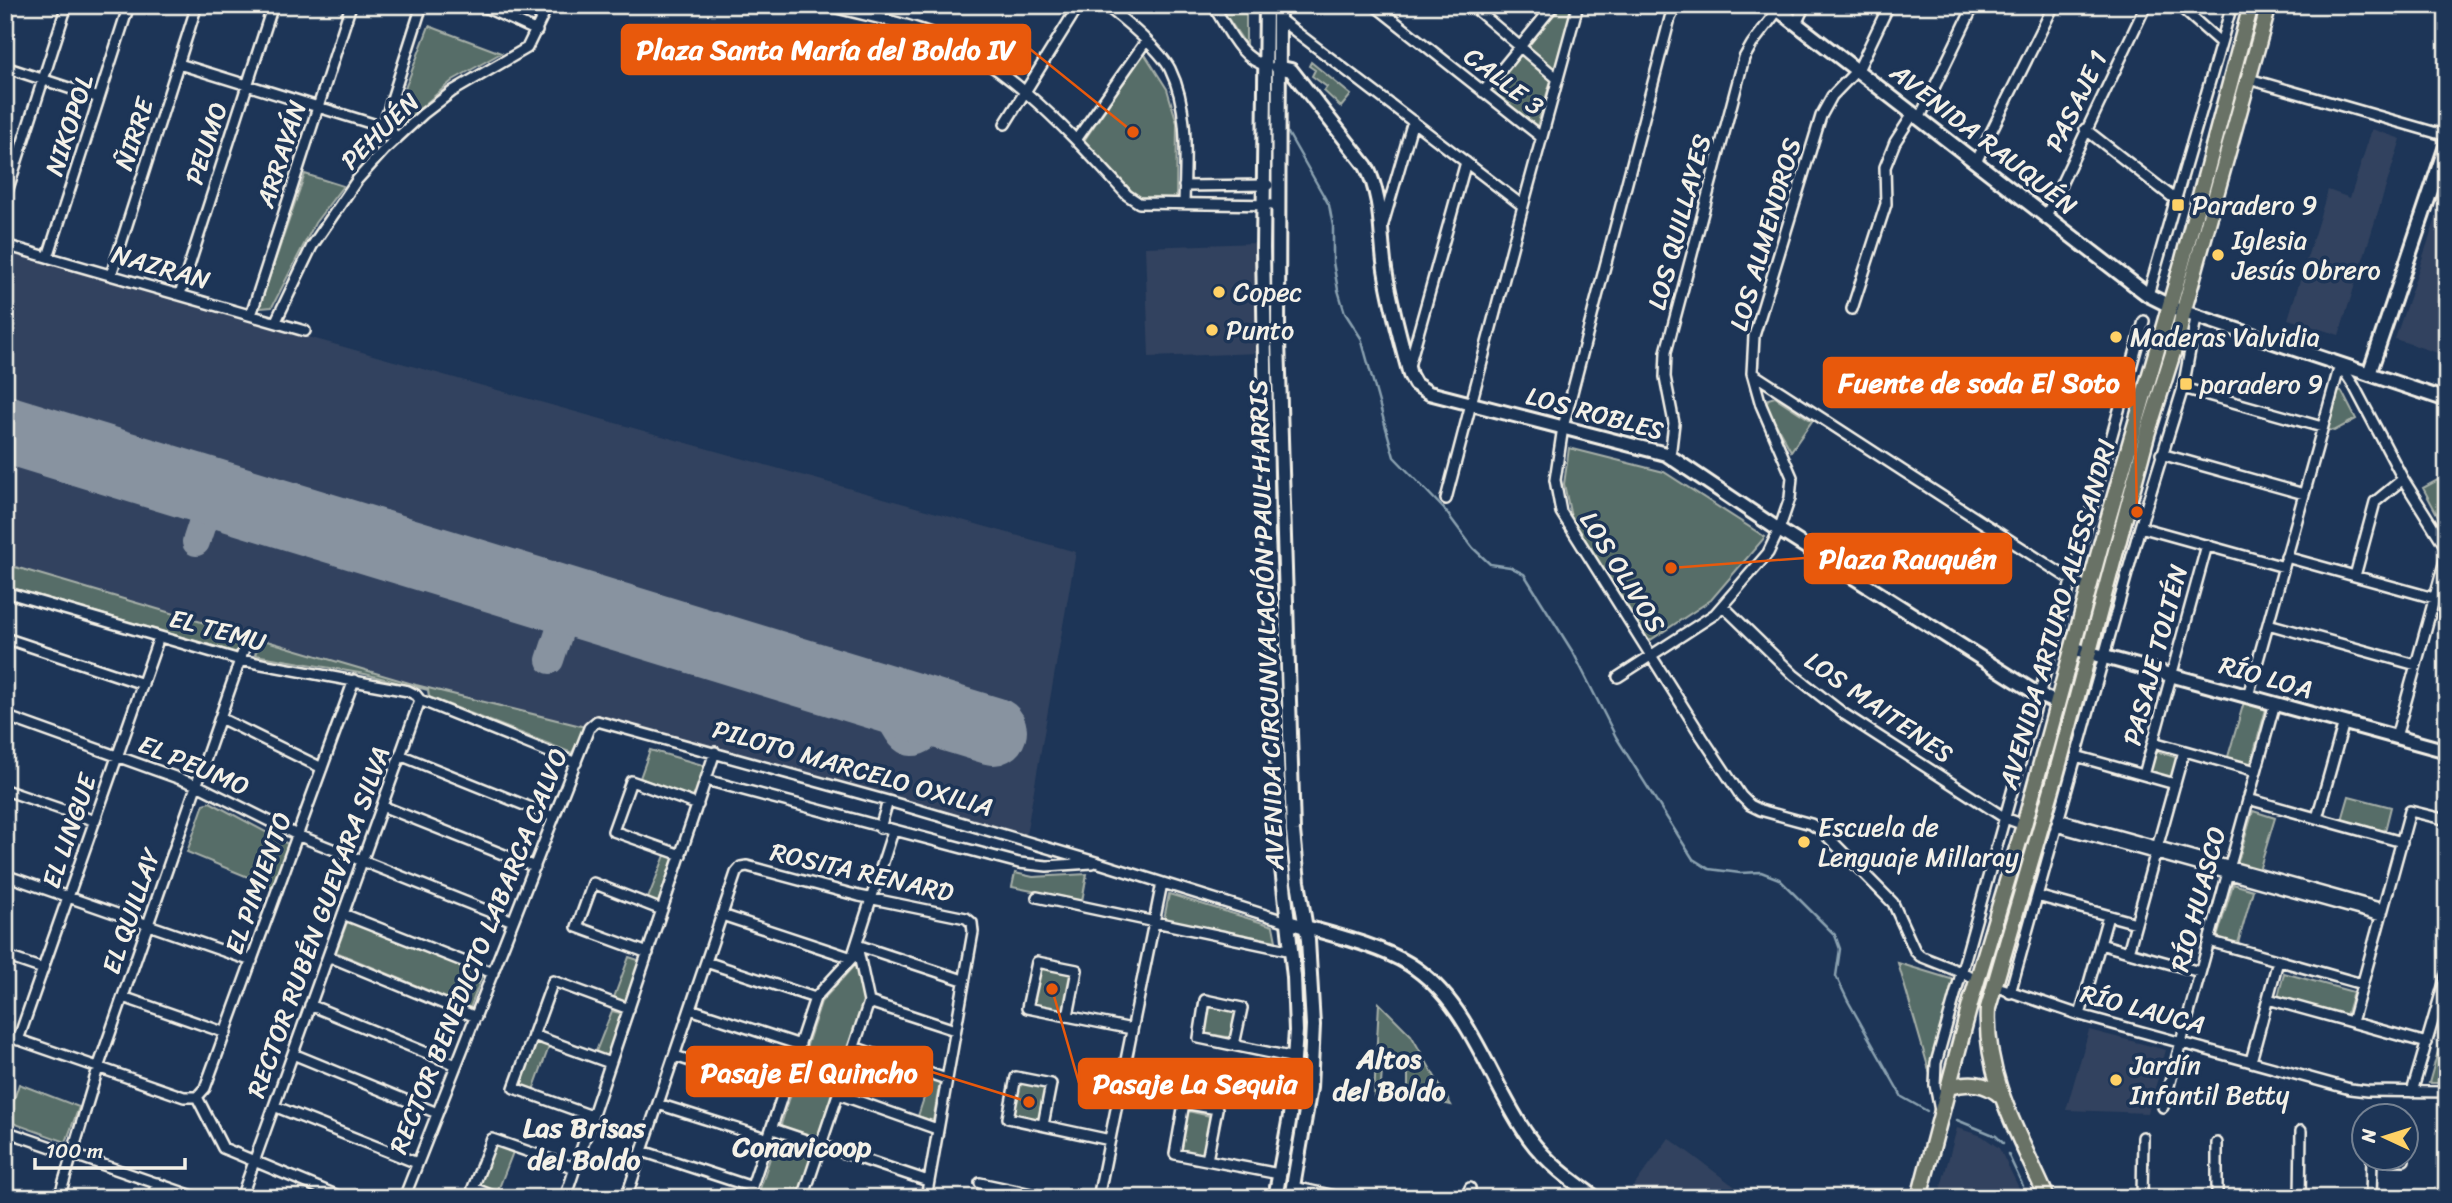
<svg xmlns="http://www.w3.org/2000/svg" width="2452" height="1203" font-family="Sriracha,sans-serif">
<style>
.built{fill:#32425e}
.green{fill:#576d68;stroke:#a6afa8;stroke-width:2}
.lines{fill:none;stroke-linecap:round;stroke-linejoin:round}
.stream{stroke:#8aa1b0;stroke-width:2.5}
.taxiway{stroke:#8893a0;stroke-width:28}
.runway{stroke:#8893a0;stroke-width:68}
.minor-casing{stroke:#f4f1e8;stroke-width:14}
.tertiary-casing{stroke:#f4f1e8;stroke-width:18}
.secondary-casing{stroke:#f4f1e8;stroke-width:18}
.primary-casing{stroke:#f4f1e8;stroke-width:19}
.minor{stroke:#1d3557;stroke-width:9}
.tertiary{stroke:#1d3557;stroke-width:12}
.secondary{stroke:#1d3557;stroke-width:12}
.primary{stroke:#697266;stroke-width:14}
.poi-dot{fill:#ffd166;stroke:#1d3557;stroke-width:2.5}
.labels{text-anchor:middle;stroke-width:7;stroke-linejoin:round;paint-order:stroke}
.street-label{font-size:26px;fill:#f4f1e8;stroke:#1d3557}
.poi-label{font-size:26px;fill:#f4f1e8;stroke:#1d3557;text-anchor:start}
.neighbourhood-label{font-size:28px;font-weight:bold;fill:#f4f1e8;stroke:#1d3557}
.leader{fill:none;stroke:#e8590c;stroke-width:2.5}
.callout-dot{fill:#e8590c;stroke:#1d3557;stroke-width:2.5}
.callout{fill:#e8590c;stroke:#e8590c;stroke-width:2.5}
.callout-label{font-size:28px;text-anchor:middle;font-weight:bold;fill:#fff}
</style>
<rect width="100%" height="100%" fill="#1d3557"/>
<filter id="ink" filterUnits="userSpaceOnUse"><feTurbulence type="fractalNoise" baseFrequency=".0143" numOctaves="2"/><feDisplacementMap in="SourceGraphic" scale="14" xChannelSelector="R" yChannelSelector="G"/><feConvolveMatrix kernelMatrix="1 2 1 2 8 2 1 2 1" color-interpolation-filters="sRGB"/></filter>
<g filter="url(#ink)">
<path class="built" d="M 2372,129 L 2401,139 L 2339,335 L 2288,319 L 2328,190 L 2350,198 Z
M 2447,186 L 2447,356 L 2395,339 Z
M 1257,243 L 1260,353 L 1149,357 L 1145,247 Z
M 5,252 L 1076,552 L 1026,835 L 740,753 L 590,716 L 585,727 L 416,685 L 5,564 Z
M 2089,1030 L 2166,1050 L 2148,1113 L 2066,1110 Z
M 1957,1128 L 1982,1136 L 1999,1148 L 2024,1198 L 1938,1198 Z
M 1669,1138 L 1750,1198 L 1625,1198 Z"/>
<path class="green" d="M 1219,5 L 1246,5 L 1246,45 Z
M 1558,5 L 1573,5 L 1554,71 L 1526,47 Z
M 429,26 L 501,53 L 453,80 L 402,124 L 393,120 Z
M 1523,52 L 1552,77 L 1537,126 L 1491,90 Z
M 1144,53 L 1167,89 L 1177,123 L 1176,203 L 1141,202 L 1083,142 Z
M 1311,62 L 1351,95 L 1341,107 L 1324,91 L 1327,87 L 1312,76 L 1315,70 L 1309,66 Z
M 305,174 L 343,186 L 315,223 L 272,307 L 261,308 L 260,304 Z
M 2336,391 L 2342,392 L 2356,419 L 2334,431 L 2325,429 Z
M 1775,397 L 1812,421 L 1791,451 L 1766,406 L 1768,399 Z
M 1569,448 L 1664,472 L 1765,537 L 1711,600 L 1649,641 L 1571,517 L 1564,484 Z
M 2447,475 L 2447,523 L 2445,529 L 2423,488 Z
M 5,564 L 242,634 L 237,653 L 5,586 Z
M 260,639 L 416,685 L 585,727 L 572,753 L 429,697 L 428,690 L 365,674 L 255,655 Z
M 2244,702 L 2266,709 L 2250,766 L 2227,760 Z
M 650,750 L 706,766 L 694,799 L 640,778 Z
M 2156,751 L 2178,758 L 2171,780 L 2150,773 Z
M 2349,796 L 2391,807 L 2385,831 L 2342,820 Z
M 210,802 L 288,844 L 272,887 L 187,852 L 204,804 Z
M 2253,811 L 2275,818 L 2258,874 L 2236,868 Z
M 666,853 L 674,856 L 657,905 L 647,901 Z
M 1015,873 L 1033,877 L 1087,874 L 1082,901 L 1012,887 Z
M 2233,884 L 2253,890 L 2237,947 L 2216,941 Z
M 1169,894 L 1273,926 L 1276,941 L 1164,919 Z
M 348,920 L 483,974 L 470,1008 L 336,952 Z
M 629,957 L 641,961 L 627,1004 L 613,1000 Z
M 859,960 L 864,1003 L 798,1198 L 757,1198 L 821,1002 Z
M 1898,963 L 1954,980 L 1929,1070 Z
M 1039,966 L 1073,973 L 1064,1013 L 1031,1006 Z
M 2284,973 L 2353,992 L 2346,1016 L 2278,997 Z
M 1379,1003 L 1411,1035 L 1451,1105 L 1408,1095 L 1408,1060 L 1383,1057 L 1380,1098 L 1374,1097 Z
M 1209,1004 L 1238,1009 L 1233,1038 L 1203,1033 Z
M 612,1011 L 624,1014 L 607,1058 L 595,1054 Z
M 2447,1020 L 2447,1083 L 2429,1083 Z
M 534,1038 L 550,1044 L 532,1093 L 516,1087 Z
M 931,1077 L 940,1081 L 933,1121 L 918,1116 Z
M 1018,1082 L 1047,1087 L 1040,1121 L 1012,1116 Z
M 19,1084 L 79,1107 L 66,1142 L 7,1121 Z
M 1188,1111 L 1210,1116 L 1204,1155 L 1181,1151 Z
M 494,1144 L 513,1152 L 497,1193 L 479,1186 Z"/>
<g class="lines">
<path class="stream" d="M 1288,133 L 1329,205 L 1333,226 L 1333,262 L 1338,290 L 1345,313 L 1361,338 L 1394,457 L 1444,509 L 1473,548 L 1490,564 L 1510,567 L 1524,574 L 1574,654 L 1616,737 L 1693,859 L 1709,869 L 1740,873 L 1761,872 L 1779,879 L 1835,935 L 1840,949 L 1836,976 L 1848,1001 L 1902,1097 L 1927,1111
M 1957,1120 L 1996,1136 L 2003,1143
M 2008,1154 L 2023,1186
M 2028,1197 L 2028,1198"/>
<path class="taxiway" d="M 196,542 L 212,493
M 550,660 L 569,602
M 870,694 C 876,699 882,703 886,710 C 894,723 902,753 924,738 C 932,733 934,722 933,713"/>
<path class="runway" d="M 5,429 L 993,731"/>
<defs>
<path id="minor" d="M 480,5 L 537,31
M 826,5 C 857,14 889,19 919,29 C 1002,55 1070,133 1127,195 L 1139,203 L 1277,205
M 1104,5 C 1122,17 1161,51 1170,69 C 1190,110 1185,160 1184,204
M 1213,5 C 1228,29 1239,59 1268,66
M 1374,5 L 1541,137
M 1471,5 L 1558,79
M 1676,5 L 1670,18 L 1563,427 L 1555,480 L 1561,512 L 1702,737 L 1741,796 L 1750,805 L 1760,810 L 1811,824 L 1822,831 L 1893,903 L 1915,951 L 1920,956 L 1978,979
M 2178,5 L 2221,43
M 867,15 L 870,5
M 1278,18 L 1523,206
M 1796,24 L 1805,5
M 179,64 L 383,127 L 398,137
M 5,67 L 99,98
M 2249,79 L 2447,136
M 1483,92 L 1554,5
M 1919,119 L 1974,5
M 1005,124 L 1079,5
M 383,127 L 422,5
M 2085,129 L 2176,200
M 1076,140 L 1146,41
M 1976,162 L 2054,5
M 1184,186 L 1268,185
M 5,198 L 67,5
M 2046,216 L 2146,5
M 1383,224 L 1413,121
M 5,245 L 305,331
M 48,257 L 129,5
M 111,275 L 197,5
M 180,294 L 273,5
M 2148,295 L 2232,5
M 1852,309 L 1886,204 L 1885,167 L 1895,142 L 1913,114
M 251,315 L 351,5
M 276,321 L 312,246 L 357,180 L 384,150 L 423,114 L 453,91 L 527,48 L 548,5
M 2340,365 L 2354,386 L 2403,479 L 2447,549
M 1409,366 L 1466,162
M 1752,373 L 2071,580 L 2089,588
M 2183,388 L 2322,427
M 2161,454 L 2304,494
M 1670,457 L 1674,423 L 1665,377 L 1666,352 L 1744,58 L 1752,44 L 1778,10
M 1446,499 L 1523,206 L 1578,5
M 2140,527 L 2284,567
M 2286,557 L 2434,598
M 2355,576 L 2375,502 L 2403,479
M 5,592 L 240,660 L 408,691 L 416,695 L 420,700 L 576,763
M 1723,606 L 1794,675 L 1844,714 L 2005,818 L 2024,825
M 2268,624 L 2416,665
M 5,638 L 143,684
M 1618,677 L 1715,614 L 1768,553 L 1779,530 L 1790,498 L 1792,477 L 1761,405 L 1752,373 L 1754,336 L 1821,116 L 1832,96 L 1859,68 L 1889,5
M 2248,696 L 2340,365
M 5,716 L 197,785 L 297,835 L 513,921
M 220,718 L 322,768
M 2396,737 L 2447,553
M 2153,742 L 2256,771
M 400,755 L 554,817
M 2076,756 L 2175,784
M 2144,775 L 2207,545
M 706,780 L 1019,863 L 1047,866 L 1092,863
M 5,790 L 95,821
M 2248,799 L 2402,842
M 382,806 L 535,867
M 2317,818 L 2344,722
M 2058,819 L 2383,909
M 2056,826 L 2381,916
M 880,828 L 888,801
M 681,855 L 613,831 L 631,781 L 698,805
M 5,875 L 252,961
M 2037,896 L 2136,923
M 1037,897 L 1292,951
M 343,914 L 493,973
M 722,915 L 852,958
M 2209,941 L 2362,984
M 2100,944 L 2200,972
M 857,945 L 963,980
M 2128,952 L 2184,751
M 648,953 L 577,927 L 593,883 L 662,910
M 5,956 L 43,969
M 328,956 L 476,1017
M 706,962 L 815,998
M 1994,986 L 2080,1015 L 2350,1089 L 2367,1091 L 2447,1092
M 2010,993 L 2140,527 L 2183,388 L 2196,318
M 123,997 L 226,1033
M 2268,999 L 2427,1043
M 869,1002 L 955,1030
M 310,1005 L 456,1065
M 690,1009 L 800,1045
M 2080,1015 L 2108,916
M 1068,1016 L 1077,970 L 1037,962 L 1027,1008 L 1132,1029
M 2352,1022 L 2410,811 L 2447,820
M 5,1035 L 184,1097 L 197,1097
M 533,1035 L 610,1063
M 18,1040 L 159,637
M 1234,1045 L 1242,1008 L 1205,1000 L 1199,1038 L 1295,1058
M 854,1047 L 946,1079
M 293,1054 L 437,1113
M 675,1056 L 785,1092
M 2251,1061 L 2278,961
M 2412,1092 L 2447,973
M 838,1094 L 937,1129
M 197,1097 L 205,1088 L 354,680
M 197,1097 L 223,1148 L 343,1198
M 658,1104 L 769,1139
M 274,1106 L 417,1163
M 2163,1107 L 2275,703
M 1940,1111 L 1935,1085 L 1936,1063 L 2144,321
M 592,1116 L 514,1088 L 553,981 L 629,1009
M 1043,1125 L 1051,1084 L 1016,1077 L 1008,1118 L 1110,1140
M 773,1129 L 928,1181
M 5,1131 L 199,1198
M 642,1151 L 752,1187
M 1207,1160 L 1217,1109 L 1184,1103 L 1175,1154 L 1279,1174
M 980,1183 L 1050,1198
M 1293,1187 L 1345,1198
M 59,1198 L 98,1068 L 247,640
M 152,1198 L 157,1183
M 241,1198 L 420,700
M 404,1198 L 589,728 L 597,721 L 888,801 L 1099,863 L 1288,922
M 498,1198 L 473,1188 L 492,1139 L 575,1168
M 565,1198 L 715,752
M 626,1198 L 736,873 L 741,867 L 747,866 L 859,896 L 966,918 L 972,923 L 973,932 L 926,1198
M 748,1198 L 815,998 L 852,958 L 893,831
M 803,1198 L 869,1002 L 857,946
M 1098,1198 L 1162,883
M 1466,1198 L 1470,1188
M 2142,1198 L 2143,1137
M 2217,1198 L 2217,1143
M 2300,1198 L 2301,1131
M 2371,1198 L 2372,1159 L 2404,1160
M 2447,1198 L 2447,1196"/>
<path id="tertiary" d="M 1277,67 L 1291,70 L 1366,166 C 1382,197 1380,229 1384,262 C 1388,296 1401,341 1410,375 L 1415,384 L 1429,393 L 1666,454 L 1779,530 L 2039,695 L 2057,703
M 2175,309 L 2447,400
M 2369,374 L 2447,143
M 1288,922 C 1324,933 1377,944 1409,964 C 1470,1002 1489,1082 1529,1138 C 1546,1162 1572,1181 1596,1198"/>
<path id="secondary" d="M 1266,5 L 1263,248 L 1268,535 L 1281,859 L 1294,977 L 1296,1031 L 1290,1116 L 1275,1198
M 1279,5 L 1278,340 L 1293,831 L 1298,882 L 1308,940 L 1313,1025 L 1310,1088 L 1291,1198
M 1772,5 L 2148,295 L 2170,306
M 2079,650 L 2447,751"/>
<path id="primary" d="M 1948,1087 C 1969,1082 1985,1081 2002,1097
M 1919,1198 L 1971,1001 L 2024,825 L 2105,530 L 2182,263 L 2251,5
M 2047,1198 C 2020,1136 1984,1078 1988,1008 L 2056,775 L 2147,435 L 2178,337 L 2183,313 L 2269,5"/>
</defs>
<use href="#minor" class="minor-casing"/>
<use href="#tertiary" class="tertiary-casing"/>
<use href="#secondary" class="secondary-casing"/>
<use href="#primary" class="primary-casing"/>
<use href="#minor" class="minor"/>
<use href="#tertiary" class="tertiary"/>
<use href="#secondary" class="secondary"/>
<use href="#primary" class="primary"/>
</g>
</g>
<g class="poi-dot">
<rect x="2171" y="198" width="14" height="14" rx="3.5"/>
<circle cx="2218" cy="255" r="7"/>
<circle cx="1219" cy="292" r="7"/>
<circle cx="1212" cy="330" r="7"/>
<circle cx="2116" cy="337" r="7"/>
<rect x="2179" y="377" width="14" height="14" rx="3.5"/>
<circle cx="1804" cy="842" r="7"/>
<circle cx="2116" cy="1080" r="7"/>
</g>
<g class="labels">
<g class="street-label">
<text transform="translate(1504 81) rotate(38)" y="9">CALLE 3</text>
<text transform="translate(2076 101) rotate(-64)" y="9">PASAJE 1</text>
<text transform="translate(69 125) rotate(-72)" y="9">NIKOPOL</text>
<text transform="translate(380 131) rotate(-44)" y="9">PEHUÉN</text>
<text transform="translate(134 134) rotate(-72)" y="9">ÑIRRE</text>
<text transform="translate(1984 139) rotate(38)" y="9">AVENIDA RAUQUÉN</text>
<text transform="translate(206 143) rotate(-72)" y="9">PEUMO</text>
<text transform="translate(281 154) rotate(-72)" y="9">ARRAYÁN</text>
<text transform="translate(1679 222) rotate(-75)" y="9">LOS QUILLAYES</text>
<text transform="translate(1765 234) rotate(-74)" y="9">LOS ALMENDROS</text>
<text transform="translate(161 267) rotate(16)" y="9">NAZRAN</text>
<text transform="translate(1595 413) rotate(15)" y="9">LOS ROBLES</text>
<text transform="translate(1623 572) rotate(58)" y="9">LOS OLIVOS</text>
<text transform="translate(2057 614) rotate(-74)" y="9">AVENIDA ARTURO ALESSANDRI</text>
<text transform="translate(1266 625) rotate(-92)" y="9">AVENIDA CIRCUNVALACIÓN PAUL HARRIS</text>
<text transform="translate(218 630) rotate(15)" y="9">EL TEMU</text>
<text transform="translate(2155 655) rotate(-75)" y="9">PASAJE TOLTÉN</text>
<text transform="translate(2266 677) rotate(16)" y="9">RÍO LOA</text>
<text transform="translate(1879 707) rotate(35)" y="9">LOS MAITENES</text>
<text transform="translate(194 765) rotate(23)" y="9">EL PEUMO</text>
<text transform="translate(853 768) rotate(16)" y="9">PILOTO MARCELO OXILIA</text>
<text transform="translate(69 831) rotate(-71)" y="9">EL LINGUE</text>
<text transform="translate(862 872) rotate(13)" y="9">ROSITA RENARD</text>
<text transform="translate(258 883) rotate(-70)" y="9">EL PIMIENTO</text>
<text transform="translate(2198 899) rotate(-75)" y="9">RÍO HUASCO</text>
<text transform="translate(131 911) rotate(-71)" y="9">EL QUILLAY</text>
<text transform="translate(318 922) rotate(-70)" y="9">RECTOR RUBÉN GUEVARA SILVA</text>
<text transform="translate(478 951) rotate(-68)" y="9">RECTOR BENEDICTO LABARCA CALVO</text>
<text transform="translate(2143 1009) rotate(15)" y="9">RÍO LAUCA</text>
</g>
<g class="poi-label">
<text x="2192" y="214">Paradero 9</text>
<text x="2232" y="249">Iglesia<tspan x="2232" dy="30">Jesús Obrero</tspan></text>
<text x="1233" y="301">Copec</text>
<text x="1226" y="339">Punto</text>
<text x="2130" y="346">Maderas Valvidia</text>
<text x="2200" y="393">paradero 9</text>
<text x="1818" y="836">Escuela de<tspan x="1818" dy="30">Lenguaje Millaray</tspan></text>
<text x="2130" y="1074">Jardín<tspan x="2130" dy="30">Infantil Betty</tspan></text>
</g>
<g class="neighbourhood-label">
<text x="1389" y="1068">Altos<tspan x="1389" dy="32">del Boldo</tspan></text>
<text x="584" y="1137">Las Brisas<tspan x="584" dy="32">del Boldo</tspan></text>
<text x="802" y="1156">Conavicoop</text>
</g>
</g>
<path class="leader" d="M1133 132L1030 49M2137 512L2134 383M1671 568L1805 558M1029 1102L932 1072M1052 989L1079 1083"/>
<g class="callout-dot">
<circle cx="1133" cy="132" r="7"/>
<circle cx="2137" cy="512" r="7"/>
<circle cx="1671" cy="568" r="7"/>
<circle cx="1029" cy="1102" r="7"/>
<circle cx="1052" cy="989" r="7"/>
</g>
<g class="callout">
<rect x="622" y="25" width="408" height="49" rx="7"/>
<rect x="1824" y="358" width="310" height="49" rx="7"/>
<rect x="1805" y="534" width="206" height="49" rx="7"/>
<rect x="687" y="1047" width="245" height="49" rx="7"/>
<rect x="1079" y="1059" width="233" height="49" rx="7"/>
</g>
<g class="callout-label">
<text x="826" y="59">Plaza Santa María del Boldo IV</text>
<text x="1979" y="392">Fuente de soda El Soto</text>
<text x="1908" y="568">Plaza Rauquén</text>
<text x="809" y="1082">Pasaje El Quincho</text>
<text x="1195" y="1093">Pasaje La Sequia</text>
</g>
<rect width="2452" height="1203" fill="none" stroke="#1d3557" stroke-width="28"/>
<rect x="14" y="14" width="2424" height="1175" fill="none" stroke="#f4f1e8" stroke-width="2.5" filter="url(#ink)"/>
<g transform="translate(2385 1137) rotate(274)"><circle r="33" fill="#1d3557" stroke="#738091" stroke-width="2"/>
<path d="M0-5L12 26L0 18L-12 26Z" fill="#ffd166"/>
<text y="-10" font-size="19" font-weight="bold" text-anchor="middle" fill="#f4f1e8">N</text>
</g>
<path d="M35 1158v10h150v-10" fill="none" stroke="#f4f1e8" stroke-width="3.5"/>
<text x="46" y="1158" font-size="21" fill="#f4f1e8" stroke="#1d3557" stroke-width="5" paint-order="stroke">100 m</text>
</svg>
